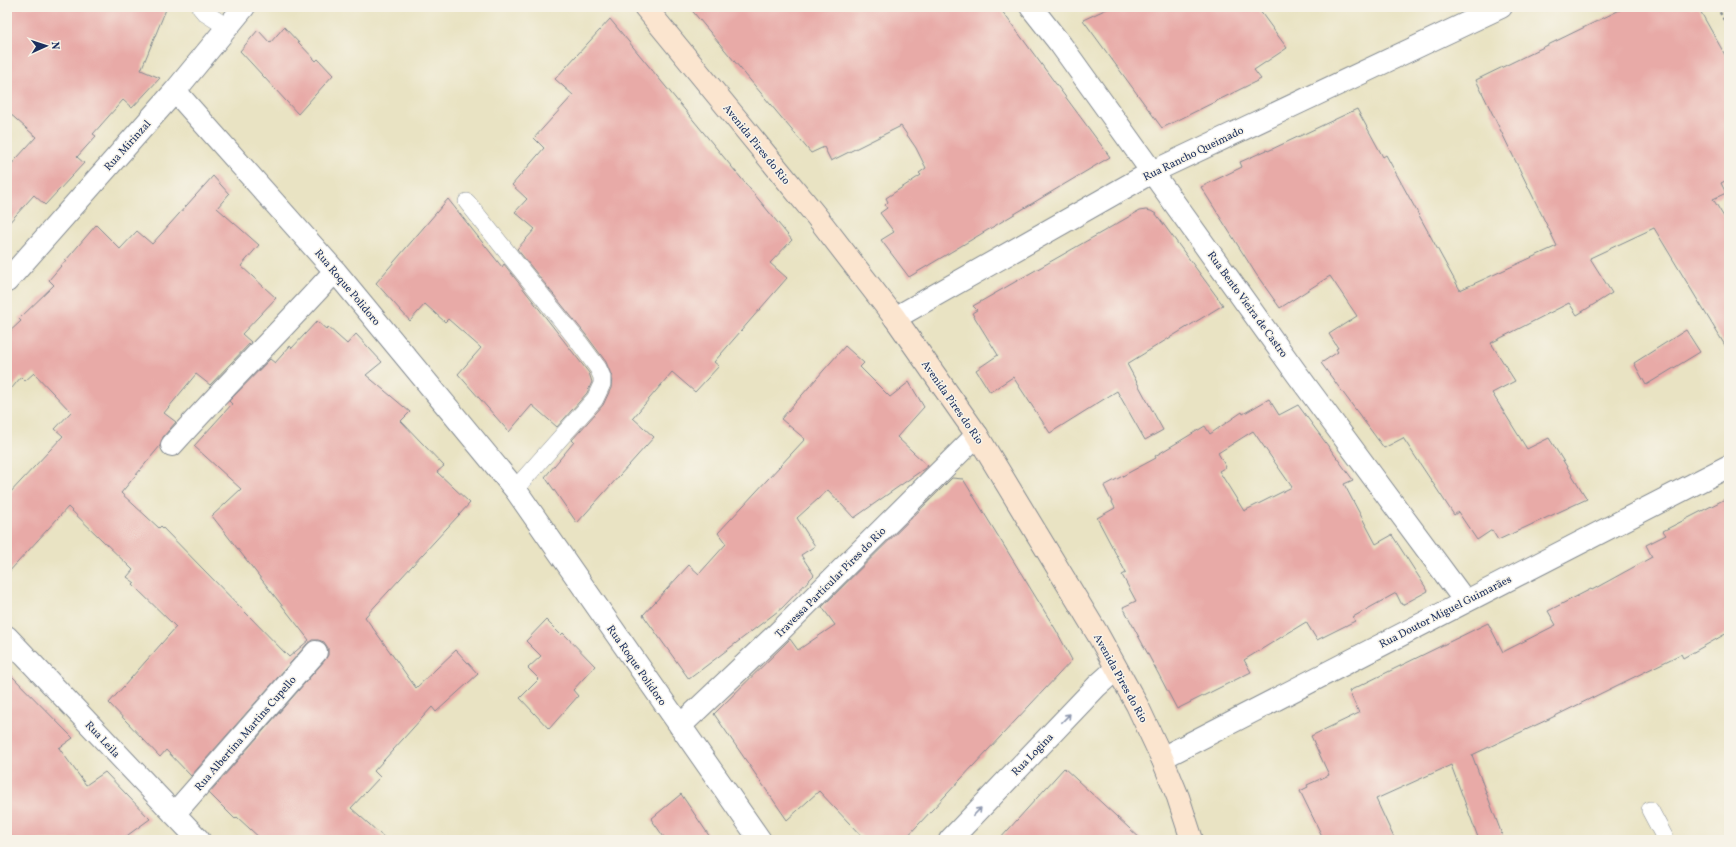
<svg xmlns="http://www.w3.org/2000/svg" width="1736" height="847" font-family="Vollkorn,serif">
<style>
.building{fill:#e8aaa7;fill-rule:evenodd}
.lines{fill:none;stroke-linecap:round;stroke-linejoin:round}
.lane-casing{stroke:#828990;stroke-width:18}
.street-casing{stroke:#828990;stroke-width:24}
.secondary-casing{stroke:#828990;stroke-width:24}
.path{stroke:#828990;stroke-width:2.5;stroke-dasharray:3 3;stroke-linecap:butt}
.lane{stroke:#fff;stroke-width:17}
.street{stroke:#fff;stroke-width:22}
.secondary{stroke:#fbe5cf;stroke-width:22}
.oneway{stroke:#8d97ae}
.labels{text-anchor:middle;stroke-width:3;stroke-linejoin:round;paint-order:stroke}
.street-label{font-size:11px;fill:#1b2f5e;stroke:#f7f3e8}
</style>
<rect width="100%" height="100%" fill="#f7f3e8"/>
<filter id="ink" filterUnits="userSpaceOnUse"><feTurbulence type="fractalNoise" baseFrequency=".025" numOctaves="2"/><feDisplacementMap in="SourceGraphic" scale="8" xChannelSelector="R" yChannelSelector="G"/><feConvolveMatrix kernelMatrix="1 2 1 2 8 2 1 2 1" color-interpolation-filters="sRGB"/></filter>
<filter id="wash" filterUnits="userSpaceOnUse"><feTurbulence type="fractalNoise" baseFrequency=".012" numOctaves="4" result="noise"/><feDisplacementMap in="SourceGraphic" scale="16" xChannelSelector="R" yChannelSelector="G"/><feGaussianBlur stdDeviation="0.9" result="paint"/><feColorMatrix in="noise" values="0 0 0 0 0 0 0 0 0 0 0 0 0 0 0 0 0 1.4 0 .05"/><feComposite in="paint" operator="in"/></filter>
<g filter="url(#wash)">
<rect width="100%" height="100%" fill="#e9e3c3"/>
<g id="blocks">
<path class="building" d="M 7,7 L 167,7 L 141,70 L 160,78 L 132,108 L 123,100 L 93,134 L 96,136 L 77,157 L 84,163 L 45,205 L 34,195 L 7,225 L 7,169 L 36,137 L 7,111 Z
M 689,7 L 999,7 L 1110,157 L 909,277 L 881,240 L 894,232 L 880,213 L 887,208 L 885,205 L 888,202 L 886,198 L 921,175 L 919,173 L 926,168 L 916,148 L 901,126 L 831,161 L 824,147 L 811,153 Z
M 1111,7 L 1257,7 L 1287,48 L 1254,70 L 1261,79 L 1162,128 L 1083,20 Z
M 1626,7 L 1698,7 L 1729,62 L 1729,179 L 1721,183 L 1726,193 L 1713,199 L 1729,225 L 1729,352 L 1654,228 L 1590,258 L 1612,293 L 1577,315 L 1569,303 L 1491,343 L 1515,381 L 1492,393 L 1527,449 L 1549,438 L 1587,499 L 1498,540 L 1492,530 L 1477,540 L 1458,512 L 1454,515 L 1403,438 L 1384,448 L 1321,363 L 1338,352 L 1336,349 L 1338,348 L 1329,334 L 1357,316 L 1330,276 L 1280,308 L 1256,274 L 1201,187 L 1242,167 L 1240,162 L 1267,150 L 1268,151 L 1357,109 L 1383,157 L 1386,155 L 1460,290 L 1557,246 L 1476,80 Z
M 610,19 L 792,240 L 770,263 L 787,278 L 714,362 L 719,366 L 695,392 L 672,372 L 633,418 L 654,437 L 577,523 L 545,477 L 574,442 L 572,440 L 603,405 L 611,388 L 612,377 L 606,362 L 586,335 L 517,249 L 535,229 L 515,212 L 527,199 L 512,185 L 544,148 L 534,138 L 573,95 L 555,79 Z
M 284,27 L 316,61 L 318,59 L 333,75 L 298,114 L 240,51 L 258,30 L 270,43 Z
M 213,176 L 229,194 L 217,208 L 259,245 L 241,266 L 276,298 L 242,334 L 251,342 L 210,385 L 196,374 L 164,413 L 176,422 L 163,437 L 160,446 L 121,493 L 159,528 L 161,526 L 289,657 L 309,640 L 212,516 L 241,489 L 194,446 L 232,404 L 229,401 L 270,359 L 275,363 L 290,346 L 292,348 L 317,321 L 327,330 L 328,327 L 347,344 L 356,334 L 382,362 L 366,375 L 410,412 L 401,421 L 444,466 L 437,472 L 470,503 L 365,617 L 416,688 L 456,650 L 478,674 L 436,712 L 432,707 L 374,771 L 380,777 L 351,808 L 387,840 L 262,840 L 237,817 L 235,819 L 209,793 L 325,660 L 328,655 L 328,648 L 324,642 L 318,640 L 312,640 L 307,644 L 191,776 L 166,750 L 160,757 L 109,703 L 176,627 L 133,585 L 135,583 L 127,577 L 133,570 L 68,507 L 7,574 L 7,496 L 63,436 L 55,429 L 71,412 L 34,373 L 25,381 L 21,377 L 7,394 L 7,334 L 21,321 L 19,319 L 54,285 L 49,280 L 96,225 L 120,249 L 137,231 L 152,244 Z
M 448,199 L 502,267 L 504,264 L 589,373 L 592,382 L 587,393 L 557,427 L 532,405 L 509,432 L 458,374 L 481,348 L 448,319 L 445,322 L 425,304 L 410,321 L 376,283 Z
M 1146,210 L 1151,211 L 1156,214 L 1223,305 L 1127,364 L 1163,430 L 1145,440 L 1117,391 L 1050,433 L 1013,377 L 990,392 L 976,370 L 998,355 L 972,313 L 977,310 L 973,306 L 1139,211 Z
M 1686,330 L 1700,352 L 1646,385 L 1634,363 Z
M 845,346 L 864,363 L 860,367 L 890,397 L 909,382 L 924,407 L 897,437 L 928,466 L 854,518 L 828,490 L 797,518 L 815,546 L 801,555 L 814,575 L 782,608 L 689,679 L 643,615 L 689,565 L 699,574 L 726,544 L 718,533 L 805,439 L 781,419 Z
M 1269,399 L 1279,415 L 1298,405 L 1353,480 L 1344,484 L 1376,544 L 1392,535 L 1428,591 L 1402,605 L 1396,593 L 1353,617 L 1355,621 L 1317,640 L 1306,622 L 1244,660 L 1251,672 L 1177,709 L 1123,607 L 1136,601 L 1122,575 L 1126,573 L 1097,518 L 1115,508 L 1104,486 L 1156,458 L 1155,456 L 1205,426 L 1210,434 L 1242,412 L 1243,414 ZM 1253,431 L 1292,487 L 1244,511 L 1219,471 L 1226,467 L 1218,453 Z
M 952,478 L 963,479 L 1056,630 L 1072,660 L 904,840 L 865,840 L 819,791 L 787,820 L 714,714 L 790,639 L 798,650 L 835,625 L 822,607 Z
M 1729,497 L 1729,632 L 1683,658 L 1681,654 L 1549,719 L 1472,755 L 1504,840 L 1479,840 L 1451,765 L 1376,799 L 1395,840 L 1324,840 L 1300,791 L 1308,787 L 1307,785 L 1329,775 L 1311,736 L 1359,713 L 1349,691 L 1488,623 L 1503,652 L 1556,625 L 1548,611 L 1591,589 L 1592,590 L 1652,557 L 1646,545 L 1666,535 L 1663,531 Z
M 546,620 L 561,635 L 563,633 L 595,666 L 573,690 L 578,696 L 549,729 L 520,698 L 539,679 L 528,668 L 541,656 L 526,641 Z
M 7,671 L 73,738 L 59,748 L 86,785 L 105,772 L 150,819 L 121,840 L 7,840 Z
M 1064,768 L 1142,840 L 999,840 Z
M 681,794 L 712,840 L 666,840 L 651,819 Z"/>
</g>
</g>
<g filter="url(#ink)">
<use href="#blocks" fill-opacity="0" stroke="#828990" stroke-width="1"/>
<g class="lines">
<defs>
<path id="lane" d="M 200,7 L 205,13 L 227,27
M 467,202 L 578,341 L 598,368 L 602,377 L 602,384 L 595,399 L 515,489
M 1650,810 L 1666,840"/>
<path id="street" d="M 1031,7 L 1061,45 L 1297,374 L 1465,601
M 175,91 L 335,271 L 515,489 L 760,840
M 7,281 L 175,91 L 244,7
M 895,318 L 1152,172 L 1501,7
M 172,445 C 225,386 282,330 335,271
M 7,637 L 199,840
M 680,726 L 781,630 L 977,435
M 1162,758 L 1729,466
M 174,814 L 316,652
M 950,840 L 1097,686 L 1116,669"/>
<path id="secondary" d="M 645,7 L 817,217 L 895,318 L 977,435 L 1097,633 L 1137,705 L 1162,758 L 1178,797 L 1192,840"/>
</defs>
<use href="#lane" class="lane-casing"/>
<use href="#street" class="street-casing"/>
<use href="#secondary" class="secondary-casing"/>
<path class="path" d="M 1717,7 L 1729,29"/>
<use href="#lane" class="lane"/>
<use href="#street" class="street"/>
<use href="#secondary" class="secondary"/>
</g>
<defs><path id="oneway-shaft" d="M-6 0H5M1.5-3L5.5 0L1.5 3" fill="none" stroke-width="1.6" stroke-linecap="round" stroke-linejoin="round"/></defs>
<g class="oneway">
<use href="#oneway-shaft" transform="translate(1066 718) rotate(-46)"/>
<use href="#oneway-shaft" transform="translate(977 812) rotate(-46)"/>
</g>
</g>
<g class="labels">
<g class="street-label">
<text transform="translate(757 144) rotate(51)" y="4">Avenida Pires do Rio</text>
<text transform="translate(127 145) rotate(-48)" y="4">Rua Mirinzal</text>
<text transform="translate(1193 153) rotate(-26)" y="4">Rua Rancho Queimado</text>
<text transform="translate(348 287) rotate(50)" y="4">Rua Roque Polidoro</text>
<text transform="translate(1248 304) rotate(54)" y="4">Rua Bento Vieira de Castro</text>
<text transform="translate(953 402) rotate(55)" y="4">Avenida Pires do Rio</text>
<text transform="translate(830 582) rotate(-45)" y="4">Travessa Particular Pires do Rio</text>
<text transform="translate(1445 611) rotate(-27)" y="4">Rua Doutor Miguel Guimarães</text>
<text transform="translate(637 665) rotate(55)" y="4">Rua Roque Polidoro</text>
<text transform="translate(1121 678) rotate(61)" y="4">Avenida Pires do Rio</text>
<text transform="translate(245 733) rotate(-49)" y="4">Rua Albertina Martins Cupello</text>
<text transform="translate(103 739) rotate(47)" y="4">Rua Leila</text>
<text transform="translate(1032 754) rotate(-46)" y="4">Rua Logina</text>
</g>
</g>
<rect width="1736" height="847" fill="none" stroke="#f7f3e8" stroke-width="24"/>
<g transform="translate(46 46) rotate(87)" stroke="#f7f3e8" stroke-width="3" paint-order="stroke">
<path d="M0-3L7 15L0 10L-7 15Z" fill="#1b2f5e"/>
<text y="-6" font-size="11" font-weight="bold" text-anchor="middle" fill="#1b2f5e">N</text>
</g>
</svg>
